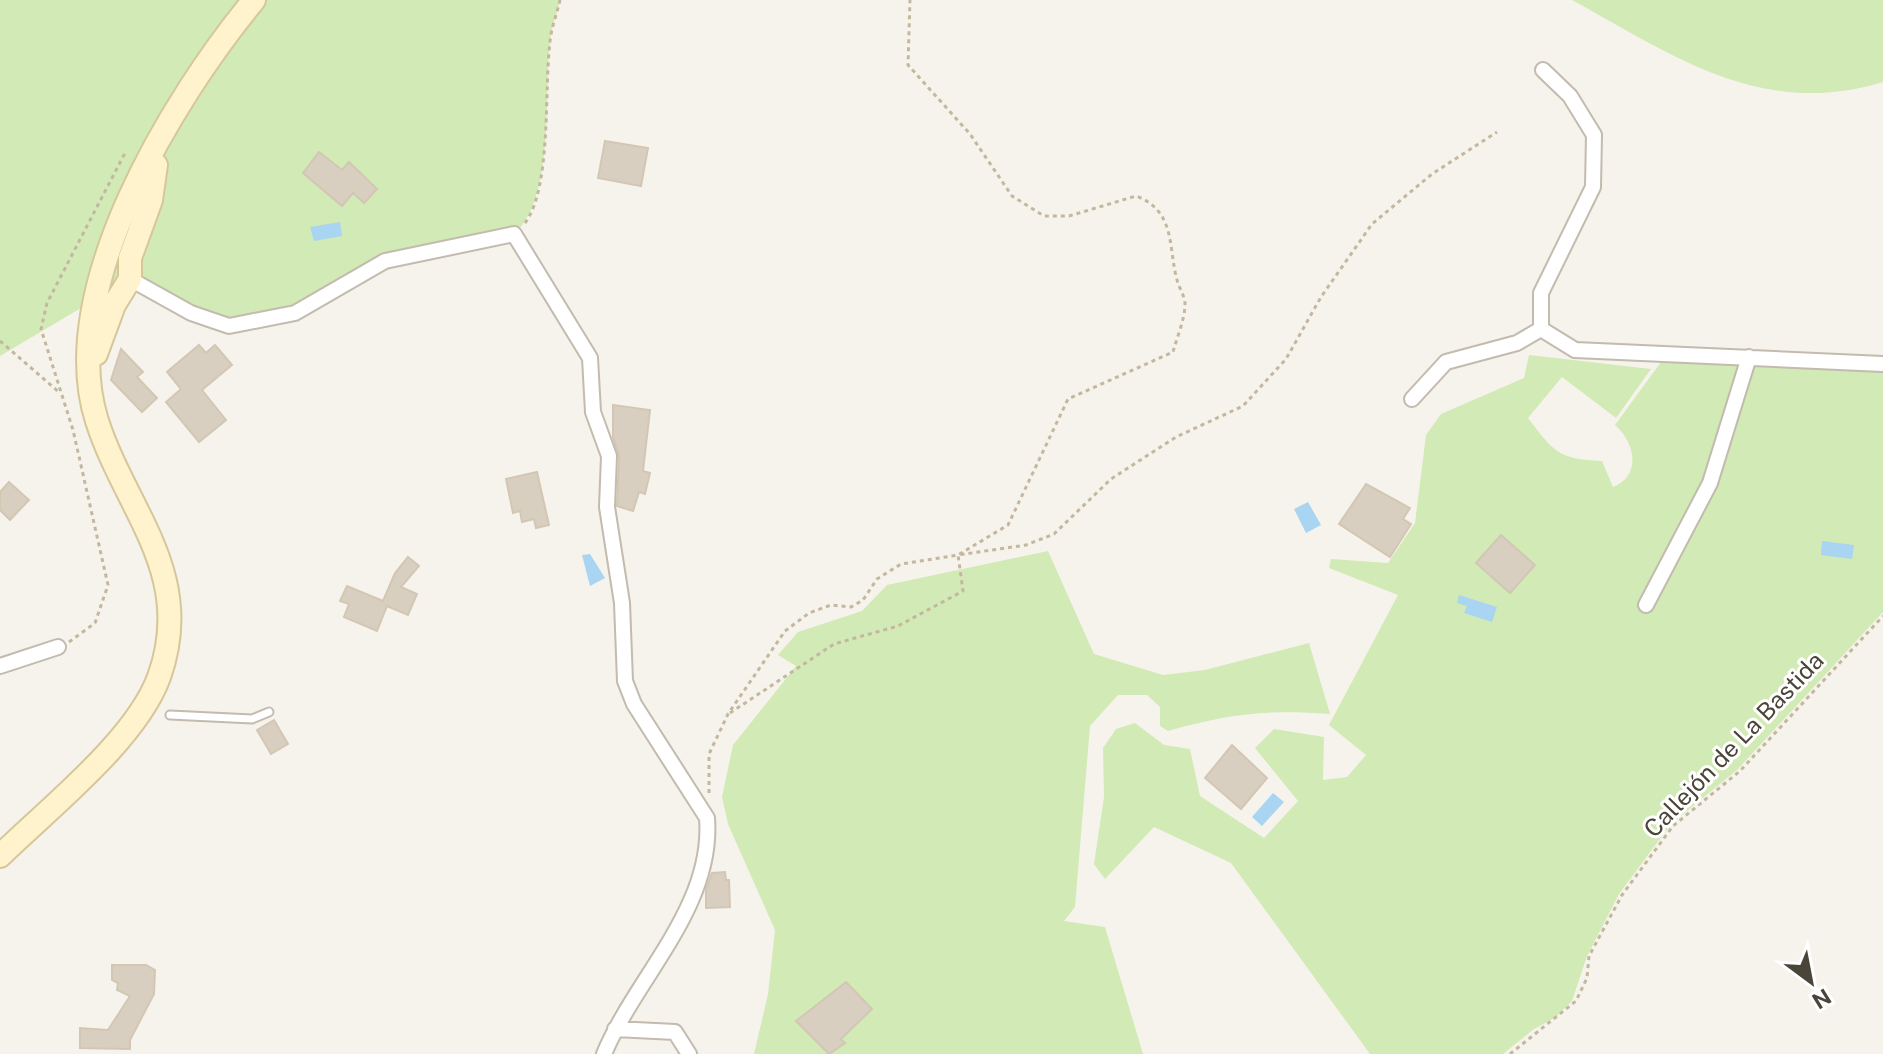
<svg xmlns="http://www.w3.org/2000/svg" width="1883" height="1054" font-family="'Public Sans',sans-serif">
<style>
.green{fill:#d2eab5}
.water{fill:#a9d4f2}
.building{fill:#d8cfc1;stroke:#d3c7b4;stroke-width:2}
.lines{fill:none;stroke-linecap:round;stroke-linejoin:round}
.lane-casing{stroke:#c2bbae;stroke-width:11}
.street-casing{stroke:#c2bbae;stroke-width:18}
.secondary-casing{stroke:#d6c79b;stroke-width:26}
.path{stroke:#c4b79f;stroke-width:3;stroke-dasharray:4 4;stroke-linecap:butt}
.lane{stroke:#fff;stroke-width:7}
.street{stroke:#fff;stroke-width:14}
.secondary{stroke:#fff3cd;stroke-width:22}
.labels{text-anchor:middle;stroke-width:6;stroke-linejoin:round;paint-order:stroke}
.street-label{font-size:24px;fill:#4b4439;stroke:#fff}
</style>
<rect width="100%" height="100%" fill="#f6f3ec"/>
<path class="green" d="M 0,0 L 560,0 C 557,14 551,28 550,42 C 544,93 555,199 514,234 L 385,261 L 295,313 L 229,326 L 130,279 L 0,356 Z
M 1572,0 L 1883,0 L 1883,82 C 1761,119 1674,56 1572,0 Z
M 1529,355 L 1651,369 L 1616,418 L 1562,377 L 1528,418 C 1554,452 1558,459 1602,461 L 1613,487 C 1643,475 1634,441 1615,425 L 1661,362 L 1883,370 L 1883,612 L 1737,770 L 1671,824 L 1619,894 L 1587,956 L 1572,1001 L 1556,1017 L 1534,1029 L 1503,1054 L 1370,1054 L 1231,863 L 1154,827 L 1105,879 L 1094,864 L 1104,797 L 1103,748 L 1116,729 L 1135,723 L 1164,745 L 1190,749 L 1200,796 L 1264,838 L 1298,801 L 1255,748 L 1274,729 L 1324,737 L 1323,780 L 1347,777 L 1366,755 L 1329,725 L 1398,595 L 1329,568 L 1331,559 L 1388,563 L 1415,523 L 1426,435 L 1441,414 L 1524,378 Z
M 1048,551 L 1094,654 L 1163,675 L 1205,670 L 1309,643 L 1330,714 C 1269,709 1227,714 1168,731 L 1160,726 L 1160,707 L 1147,695 L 1118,695 L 1090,726 L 1075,907 L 1064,921 L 1105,927 L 1143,1054 L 754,1054 L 768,994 L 775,930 L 728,824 L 722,797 L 733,745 L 796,666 L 778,655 L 798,632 L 862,611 L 887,585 Z"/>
<path class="water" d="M 340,222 L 342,236 L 314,241 L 310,227 Z
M 1308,502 L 1321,525 L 1306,533 L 1294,509 Z
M 1822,541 L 1854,545 L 1852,559 L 1821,555 Z
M 590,554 L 605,578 L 590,586 L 582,555 Z
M 1459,595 L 1497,607 L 1492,622 L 1464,613 L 1467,606 L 1457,603 Z
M 1273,793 L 1284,802 L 1262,826 L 1252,817 Z"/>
<path class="building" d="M 605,141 L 648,148 L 641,186 L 598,178 Z
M 319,152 L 342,170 L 349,162 L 377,189 L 364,203 L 353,193 L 342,206 L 303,173 Z
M 199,345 L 206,353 L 215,345 L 232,365 L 202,390 L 226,420 L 199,442 L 166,402 L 181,389 L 167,372 Z
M 121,349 L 143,372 L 137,377 L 157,398 L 142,412 L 111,380 Z
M 613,405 L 650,410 L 643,471 L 650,473 L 645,494 L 639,492 L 633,511 L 617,506 L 619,456 L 613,437 Z
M 537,472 L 549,525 L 536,528 L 534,519 L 522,522 L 520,511 L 513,513 L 506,479 Z
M 9,482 L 29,500 L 10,520 L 0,510 L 0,492 Z
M 1366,484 L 1410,508 L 1403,519 L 1411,524 L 1390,557 L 1339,524 Z
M 1501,535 L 1535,565 L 1510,593 L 1476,563 Z
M 408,557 L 419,566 L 401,587 L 417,594 L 408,615 L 387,606 L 377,631 L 344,617 L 349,604 L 340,601 L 347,586 L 383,601 L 395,573 Z
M 274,720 L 288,744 L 271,754 L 257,730 Z
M 1232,745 L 1267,778 L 1241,809 L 1205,778 Z
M 725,872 L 726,880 L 729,880 L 730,907 L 706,908 L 706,890 L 712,873 Z
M 112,965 L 146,965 L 155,970 L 154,994 L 130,1040 L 130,1049 L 80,1048 L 80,1028 L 108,1030 L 130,996 L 117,990 L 118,983 L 112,980 Z
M 846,982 L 872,1009 L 841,1039 L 845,1043 L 829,1054 L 796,1021 Z"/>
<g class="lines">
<defs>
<path id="lane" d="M 170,715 L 252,719 L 269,712"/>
<path id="street" d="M 130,279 L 191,313 L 229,326 L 295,313 L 385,261 L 514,234 L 590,358 L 593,412 L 609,456 L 607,507 L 622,603 L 625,681 L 634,704 L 707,818 C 714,907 636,977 604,1054
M 1541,329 L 1575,350 L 1883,364
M 1541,329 L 1541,293 L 1593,187 L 1594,135 L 1570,96 L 1543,70
M 1412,399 L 1446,362 L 1517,343 L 1541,329
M 1646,605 L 1710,483 L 1749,357
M 0,666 L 58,647
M 615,1029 L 675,1032 L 689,1054"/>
<path id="secondary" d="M 96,354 L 114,305 L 130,279 L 130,258 L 151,200 L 156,165
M 0,856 C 49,808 136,740 159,677 C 196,574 126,511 97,421 C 55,290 173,98 254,0"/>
</defs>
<use href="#lane" class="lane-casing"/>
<use href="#street" class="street-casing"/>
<use href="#secondary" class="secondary-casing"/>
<path class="path" d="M 525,223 C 552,187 544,87 550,42 C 551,28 557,14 560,0
M 0,341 L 60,393
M 69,642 L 95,623 L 108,585 L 73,430 L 41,329 L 47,303 L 126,151
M 730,713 L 834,644 L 898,626 L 963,591 L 958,555 L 1026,545 L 1054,534 L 1111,479 L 1176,437 L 1243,406 L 1286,359 L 1321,297 L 1372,224 L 1432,174 L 1497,132
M 709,793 L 709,754 L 728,714 L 785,631 L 809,613 L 831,605 L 851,607 L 863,600 L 877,579 L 901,564 L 958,555 L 1008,525 L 1068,399 L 1173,352 C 1177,337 1185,319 1185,304 C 1185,296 1179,288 1177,280 C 1168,247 1176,211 1136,196 L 1069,216 L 1044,216 L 1012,196 L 970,134 L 908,65 L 910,0
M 1510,1054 L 1576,1001 L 1587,978 L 1589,956 L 1622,895 L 1673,826 L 1740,771 L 1883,616"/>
<use href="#lane" class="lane"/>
<use href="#street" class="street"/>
<use href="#secondary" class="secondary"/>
</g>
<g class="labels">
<g class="street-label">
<text transform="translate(1734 745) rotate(-46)" y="8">Callejón de La Bastida</text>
</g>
</g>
<g transform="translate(1811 982) rotate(148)" stroke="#ffffff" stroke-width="6" paint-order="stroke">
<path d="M0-6L14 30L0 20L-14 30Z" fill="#4b4439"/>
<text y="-12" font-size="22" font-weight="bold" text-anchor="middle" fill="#4b4439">N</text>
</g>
</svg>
